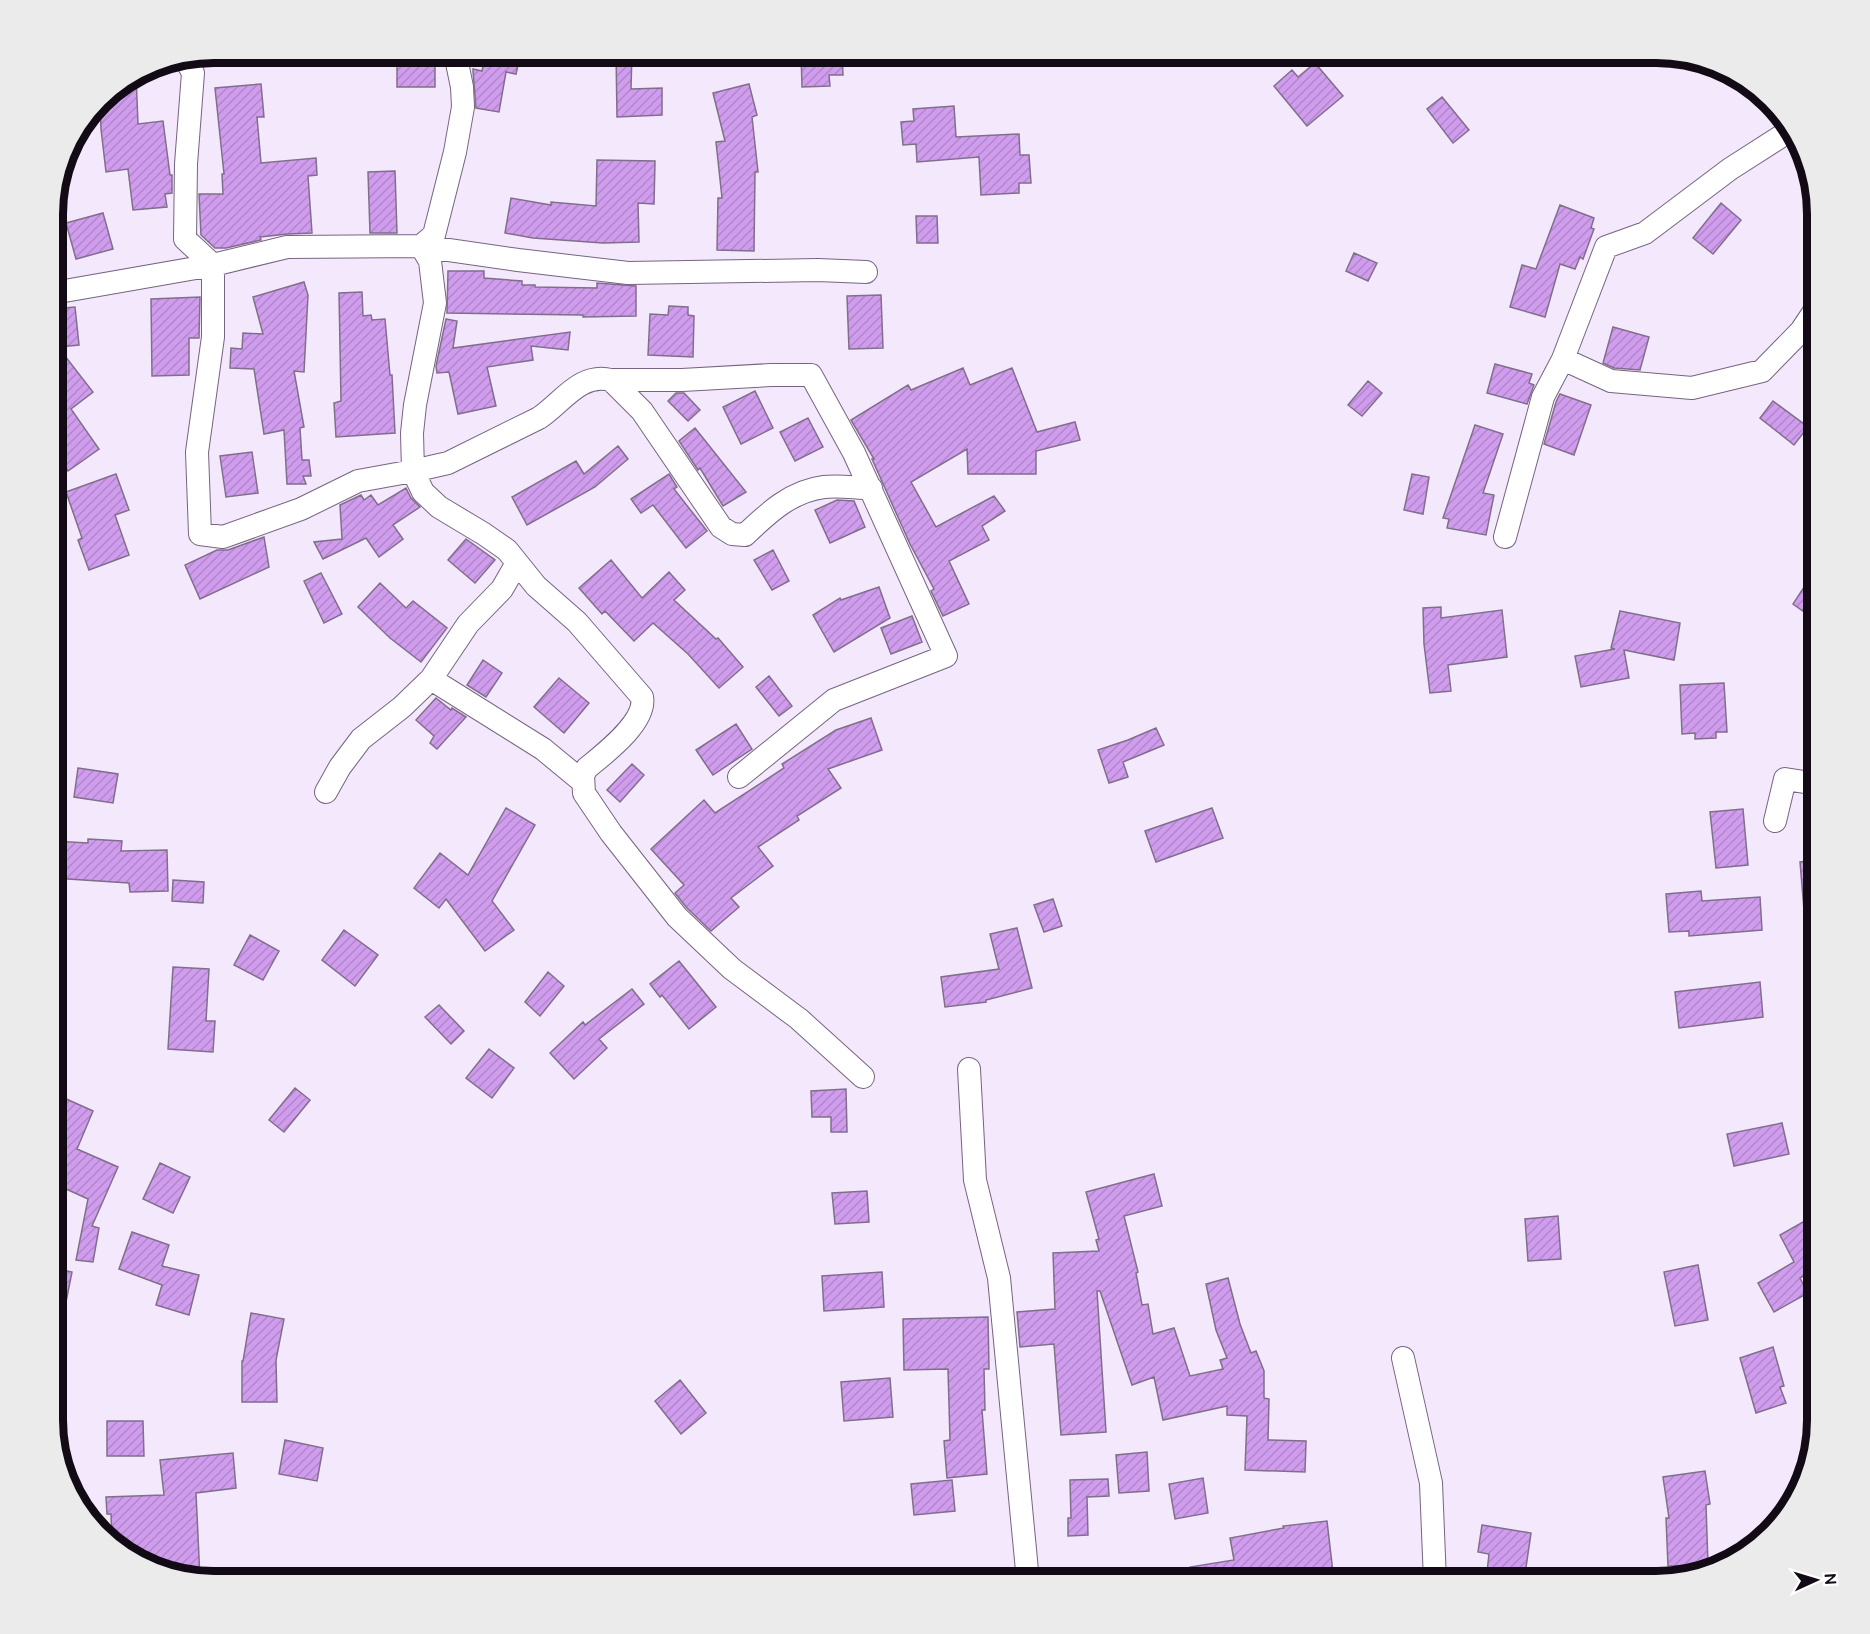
<svg xmlns="http://www.w3.org/2000/svg" width="1870" height="1634" font-family="Ubuntu,sans-serif">
<style>
.building{fill:url(#building-hatch);stroke:#806e8b;stroke-width:1.5}
.lines{fill:none;stroke-linecap:round;stroke-linejoin:round}
.street-casing{stroke:#766481;stroke-width:24}
.street{stroke:#fff;stroke-width:22}
.rim{fill:none;stroke:#120b16;stroke-width:8}
</style>
<defs>
<pattern id="building-hatch" width="6" height="6" patternUnits="userSpaceOnUse" patternTransform="scale(1.5)"><rect width="6" height="6" fill="#d09dee"/><path d="M-1 1l2-2M0 6l6-6M5 7l2-2" fill="none" stroke="#b286cb"/></pattern>
</defs>
<rect width="100%" height="100%" fill="#f4e8fc"/>
<path class="building" d="M 486,52 L 521,52 L 516,74 L 506,72 L 499,112 L 476,108 L 473,71 L 473,69 L 482,71 Z
M 616,52 L 632,52 L 631,89 L 662,88 L 662,115 L 617,117 Z
M 801,52 L 842,52 L 843,75 L 829,75 L 830,86 L 802,87 Z
M 397,60 L 435,60 L 435,87 L 397,87 Z
M 1315,63 L 1343,96 L 1307,126 L 1274,86 L 1292,70 L 1298,77 Z
M 136,75 L 138,124 L 163,121 L 170,175 L 172,175 L 172,193 L 165,194 L 167,207 L 133,210 L 128,169 L 106,172 L 101,129 L 100,102 L 107,93 Z
M 261,84 L 264,117 L 257,117 L 261,163 L 316,158 L 317,175 L 308,176 L 312,233 L 287,234 L 260,237 L 261,240 L 226,248 L 215,248 L 201,235 L 199,194 L 223,194 L 222,174 L 224,174 L 215,88 Z
M 749,84 L 757,115 L 752,117 L 758,172 L 755,172 L 754,251 L 717,250 L 718,198 L 722,198 L 716,142 L 725,141 L 713,93 Z
M 1442,97 L 1469,130 L 1453,143 L 1427,109 Z
M 954,106 L 956,137 L 1019,134 L 1020,155 L 1029,155 L 1031,183 L 1019,183 L 1019,193 L 981,195 L 979,157 L 917,162 L 916,144 L 903,145 L 901,122 L 914,121 L 913,109 Z
M 597,160 L 655,161 L 654,204 L 638,203 L 639,242 L 603,243 L 533,238 L 505,233 L 511,198 L 551,205 L 551,202 L 596,206 Z
M 395,171 L 397,233 L 370,233 L 368,172 Z
M 1721,203 L 1741,220 L 1713,254 L 1693,238 Z
M 1560,205 L 1594,218 L 1591,228 L 1594,229 L 1583,259 L 1580,257 L 1575,269 L 1560,264 L 1545,317 L 1510,307 L 1522,265 L 1536,269 Z
M 103,213 L 113,249 L 76,259 L 66,223 Z
M 916,216 L 937,216 L 938,243 L 917,243 Z
M 1354,253 L 1377,263 L 1368,281 L 1346,271 Z
M 448,271 L 484,271 L 484,278 L 522,281 L 522,285 L 535,285 L 535,287 L 597,288 L 597,283 L 636,286 L 636,316 L 583,317 L 583,315 L 447,313 Z
M 304,282 L 308,295 L 304,372 L 294,371 L 304,427 L 300,428 L 302,460 L 309,460 L 311,476 L 303,476 L 306,484 L 287,484 L 284,430 L 264,434 L 254,369 L 230,368 L 231,348 L 242,349 L 243,333 L 263,334 L 253,297 Z
M 362,292 L 363,316 L 371,315 L 372,320 L 385,319 L 390,375 L 392,375 L 395,433 L 336,437 L 334,403 L 341,401 L 339,293 Z
M 881,295 L 883,348 L 849,349 L 847,296 Z
M 200,297 L 199,338 L 189,338 L 189,375 L 152,376 L 151,299 Z
M 669,306 L 688,307 L 688,315 L 694,316 L 693,357 L 648,355 L 650,314 L 668,315 Z
M 75,307 L 79,345 L 58,347 L 93,392 L 71,409 L 99,449 L 68,471 L 53,450 L 53,309 Z
M 446,319 L 457,321 L 453,348 L 570,332 L 568,350 L 531,346 L 533,360 L 487,367 L 496,406 L 458,414 L 449,372 L 437,373 L 436,366 Z
M 1613,327 L 1649,337 L 1640,370 L 1614,368 L 1603,363 Z
M 1495,364 L 1532,374 L 1529,383 L 1534,385 L 1527,404 L 1487,393 Z
M 963,368 L 970,385 L 1012,368 L 1037,432 L 1075,422 L 1080,440 L 1036,451 L 1036,474 L 968,474 L 967,449 L 911,482 L 936,527 L 994,496 L 1005,511 L 982,526 L 989,540 L 949,561 L 969,604 L 943,616 L 931,591 L 934,589 L 910,544 L 872,459 L 874,459 L 851,420 L 908,385 L 911,390 Z
M 1368,381 L 1382,393 L 1362,416 L 1348,405 Z
M 755,391 L 773,428 L 741,444 L 723,407 Z
M 676,393 L 684,393 L 700,410 L 688,421 L 668,401 Z
M 1560,394 L 1591,405 L 1574,455 L 1544,444 L 1556,402 Z
M 1773,401 L 1808,427 L 1794,445 L 1760,418 Z
M 808,418 L 823,447 L 795,461 L 780,432 Z
M 1475,425 L 1503,434 L 1483,493 L 1494,495 L 1486,535 L 1447,528 L 1449,519 L 1443,518 Z
M 695,428 L 746,492 L 723,506 L 700,468 L 698,470 L 679,441 Z
M 618,446 L 628,459 L 595,487 L 527,525 L 512,497 L 576,461 L 584,474 Z
M 252,452 L 258,493 L 226,497 L 220,456 Z
M 116,474 L 129,510 L 115,515 L 129,555 L 89,570 L 78,540 L 82,538 L 66,492 Z
M 669,474 L 677,487 L 674,489 L 707,531 L 686,548 L 653,505 L 641,513 L 631,499 Z
M 1412,474 L 1429,477 L 1423,514 L 1404,510 Z
M 406,488 L 411,498 L 420,507 L 393,525 L 403,539 L 379,557 L 366,538 L 323,559 L 314,542 L 342,539 L 340,505 L 361,495 L 364,500 L 371,495 L 378,505 Z
M 837,500 L 854,501 L 865,527 L 830,543 L 815,510 Z
M 264,537 L 269,567 L 200,599 L 185,565 L 217,550 L 228,550 Z
M 466,539 L 495,560 L 475,583 L 448,560 Z
M 773,550 L 789,581 L 772,590 L 754,560 Z
M 611,560 L 642,598 L 669,572 L 685,590 L 674,600 L 716,639 L 718,638 L 743,667 L 719,688 L 688,654 L 653,623 L 634,641 L 605,611 L 602,614 L 579,588 Z
M 1817,567 L 1817,621 L 1793,604 Z
M 321,573 L 342,614 L 324,623 L 304,581 Z
M 380,583 L 406,608 L 413,601 L 447,628 L 421,662 L 390,638 L 358,607 Z
M 879,587 L 890,618 L 834,652 L 813,615 L 840,598 L 841,600 Z
M 1441,607 L 1441,618 L 1502,610 L 1507,657 L 1448,665 L 1451,691 L 1430,693 L 1424,644 L 1423,608 Z
M 1620,611 L 1680,623 L 1674,660 L 1624,650 L 1629,678 L 1581,687 L 1575,656 L 1615,649 L 1611,648 Z
M 912,616 L 922,642 L 891,654 L 881,628 Z
M 483,660 L 502,673 L 486,697 L 467,685 Z
M 769,676 L 792,706 L 779,716 L 756,687 Z
M 559,678 L 589,703 L 564,733 L 534,707 Z
M 1724,683 L 1727,732 L 1716,732 L 1716,738 L 1695,739 L 1695,733 L 1682,734 L 1680,685 Z
M 436,698 L 451,710 L 452,708 L 466,717 L 437,749 L 430,743 L 434,736 L 416,720 Z
M 871,718 L 882,750 L 828,769 L 841,788 L 797,816 L 799,820 L 758,847 L 773,866 L 731,898 L 739,907 L 711,931 L 687,908 L 675,893 L 684,885 L 651,849 L 704,800 L 715,813 L 784,768 L 782,764 L 836,730 Z
M 736,724 L 752,749 L 713,775 L 696,750 Z
M 1156,728 L 1164,745 L 1123,762 L 1128,777 L 1109,783 L 1098,750 L 1128,740 Z
M 632,764 L 644,775 L 620,802 L 607,790 Z
M 78,768 L 118,774 L 113,803 L 74,797 Z
M 506,808 L 535,825 L 492,901 L 514,930 L 485,951 L 446,899 L 439,908 L 414,888 L 440,853 L 468,875 Z
M 1212,808 L 1223,838 L 1156,862 L 1145,831 Z
M 1743,809 L 1748,865 L 1716,868 L 1710,812 Z
M 88,839 L 122,841 L 121,851 L 167,850 L 168,891 L 130,892 L 129,883 L 53,878 L 53,841 L 88,843 Z
M 1817,860 L 1817,922 L 1805,922 L 1800,862 Z
M 173,880 L 204,882 L 203,903 L 172,901 Z
M 1701,891 L 1702,901 L 1760,897 L 1762,930 L 1689,936 L 1689,931 L 1669,932 L 1666,894 Z
M 1053,899 L 1062,926 L 1044,932 L 1034,905 Z
M 1017,928 L 1032,988 L 986,1000 L 986,1002 L 945,1007 L 941,977 L 999,969 L 990,934 Z
M 344,930 L 378,955 L 355,986 L 322,960 Z
M 250,935 L 279,951 L 263,980 L 234,965 Z
M 679,961 L 716,1007 L 689,1029 L 662,995 L 660,997 L 650,984 Z
M 173,967 L 209,969 L 206,1021 L 215,1021 L 213,1052 L 168,1049 Z
M 548,972 L 564,986 L 540,1016 L 525,1002 Z
M 1760,982 L 1763,1017 L 1679,1028 L 1675,992 Z
M 632,989 L 644,1004 L 599,1039 L 607,1048 L 574,1079 L 550,1053 L 583,1022 L 585,1025 Z
M 439,1005 L 464,1031 L 451,1044 L 425,1017 Z
M 489,1049 L 514,1068 L 492,1098 L 466,1078 Z
M 295,1088 L 310,1100 L 284,1132 L 269,1120 Z
M 846,1089 L 847,1132 L 831,1132 L 831,1117 L 812,1117 L 811,1091 Z
M 53,1093 L 93,1111 L 77,1149 L 118,1167 L 92,1226 L 99,1228 L 93,1262 L 76,1260 L 88,1199 L 53,1183 Z
M 1782,1123 L 1789,1154 L 1734,1166 L 1727,1134 Z
M 160,1163 L 190,1177 L 173,1213 L 143,1199 Z
M 1154,1174 L 1162,1206 L 1124,1216 L 1138,1272 L 1136,1273 L 1142,1305 L 1148,1304 L 1153,1334 L 1174,1328 L 1190,1376 L 1223,1369 L 1220,1360 L 1227,1358 L 1216,1330 L 1206,1284 L 1228,1278 L 1240,1324 L 1251,1353 L 1256,1351 L 1264,1371 L 1264,1398 L 1269,1399 L 1268,1440 L 1306,1441 L 1305,1472 L 1245,1470 L 1247,1416 L 1227,1415 L 1227,1406 L 1163,1420 L 1154,1377 L 1132,1385 L 1100,1291 L 1097,1291 L 1106,1432 L 1061,1435 L 1054,1344 L 1020,1347 L 1017,1312 L 1055,1309 L 1053,1253 L 1099,1251 L 1096,1240 L 1099,1239 L 1086,1192 Z
M 867,1191 L 869,1222 L 835,1224 L 832,1193 Z
M 1817,1214 L 1817,1268 L 1800,1278 L 1808,1293 L 1774,1312 L 1758,1283 L 1794,1262 L 1780,1235 Z
M 1558,1216 L 1561,1259 L 1528,1261 L 1525,1219 Z
M 132,1232 L 169,1245 L 162,1266 L 199,1275 L 189,1315 L 156,1305 L 162,1285 L 119,1269 Z
M 1698,1265 L 1708,1320 L 1675,1326 L 1664,1272 Z
M 53,1268 L 72,1272 L 61,1327 L 53,1326 Z
M 882,1272 L 884,1307 L 824,1311 L 822,1276 Z
M 251,1313 L 284,1319 L 276,1360 L 277,1402 L 242,1402 L 242,1361 L 243,1361 Z
M 988,1317 L 989,1369 L 984,1369 L 985,1410 L 982,1410 L 987,1474 L 947,1478 L 944,1441 L 950,1440 L 948,1369 L 904,1370 L 903,1319 Z
M 1773,1347 L 1784,1386 L 1780,1387 L 1786,1403 L 1756,1413 L 1740,1358 Z
M 890,1378 L 893,1417 L 844,1421 L 841,1382 Z
M 680,1380 L 706,1413 L 681,1434 L 655,1401 Z
M 107,1421 L 143,1421 L 144,1456 L 107,1456 Z
M 285,1440 L 323,1448 L 317,1481 L 279,1474 Z
M 1147,1452 L 1149,1491 L 1119,1493 L 1116,1455 Z
M 233,1453 L 236,1488 L 196,1493 L 200,1579 L 152,1569 L 112,1543 L 111,1514 L 107,1514 L 106,1497 L 164,1495 L 160,1460 Z
M 1705,1471 L 1710,1504 L 1706,1505 L 1708,1565 L 1668,1566 L 1666,1518 L 1669,1518 L 1663,1477 Z
M 1203,1478 L 1208,1513 L 1175,1519 L 1169,1484 Z
M 1108,1479 L 1109,1496 L 1087,1497 L 1088,1535 L 1068,1536 L 1068,1518 L 1071,1518 L 1070,1480 Z
M 952,1480 L 955,1511 L 914,1515 L 911,1484 Z
M 1327,1521 L 1334,1581 L 1192,1581 L 1190,1567 L 1234,1560 L 1230,1538 L 1284,1528 L 1283,1526 Z
M 1482,1525 L 1531,1533 L 1524,1581 L 1486,1581 L 1489,1554 L 1478,1552 Z"/>
<g class="lines">
<defs>
<path id="street" d="M 455,53 L 462,87 L 463,107 L 455,152 L 434,235 L 421,246 L 430,261 L 435,303 L 415,405 L 412,433 L 413,471 L 423,492 L 439,507 L 484,534 L 507,550 L 536,586 L 577,622 L 642,697 C 647,722 604,754 587,768 L 583,775 L 584,793 L 611,833 L 677,917 L 732,969 L 799,1019 L 863,1077
M 53,293 L 213,265 L 185,239 L 186,164 L 193,73 L 185,58
M 1563,359 L 1606,247 L 1645,233 L 1730,169 L 1791,130
M 611,380 L 642,411 L 721,527 L 732,534 L 745,535 C 768,513 791,491 824,487 C 839,485 856,488 871,488
M 1505,537 L 1543,397 L 1563,359 L 1611,381 L 1692,388 L 1762,371 L 1801,331 L 1817,307
M 431,679 L 543,749 L 583,782
M 739,777 L 834,700 L 946,656 L 854,453 L 811,375 L 771,375 L 682,380 L 611,380 C 580,372 562,403 539,418 L 448,463 L 413,471 L 358,481 L 301,509 L 223,537 L 200,534 L 197,452 L 213,337 L 213,265 L 287,247 L 421,246 L 518,260 L 628,273 L 818,270 L 866,272
M 326,792 L 340,767 L 361,739 L 402,707 L 431,679 L 468,624 L 502,589 L 517,563
M 1775,821 L 1785,779 L 1817,784
M 969,1069 L 975,1180 L 999,1278 L 1028,1581
M 1403,1358 L 1431,1483 L 1435,1581"/>
</defs>
<use href="#street" class="street-casing"/>
<use href="#street" class="street"/>
</g>
<path d="M0 0H1870V1634H0ZM214 63H1656A151 151 0 0 1 1807 214V1420A151 151 0 0 1 1656 1571H214A151 151 0 0 1 63 1420V214A151 151 0 0 1 214 63Z" fill="#ecebec" fill-rule="evenodd"/>
<path class="rim" d="M214 63H1656A151 151 0 0 1 1807 214V1420A151 151 0 0 1 1656 1571H214A151 151 0 0 1 63 1420V214A151 151 0 0 1 214 63Z"/>
<g transform="translate(1816 1580) rotate(86)" stroke="#ffffff" stroke-width="4.5" paint-order="stroke">
<path d="M0-4.5L10 22L0 15L-10 22Z" fill="#120b16"/>
<text y="-9" font-size="16" font-weight="bold" text-anchor="middle" fill="#120b16">N</text>
</g>
</svg>
